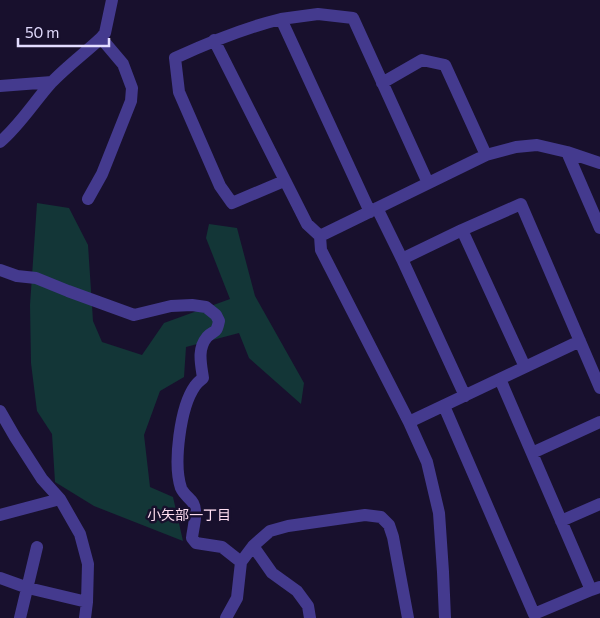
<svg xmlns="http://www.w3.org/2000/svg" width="600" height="618" font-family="Commissioner,'Noto Sans JP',sans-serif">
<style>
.green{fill:#133637}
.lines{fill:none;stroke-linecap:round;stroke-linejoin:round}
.minor{stroke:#443a8e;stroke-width:12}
.labels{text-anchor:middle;stroke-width:5;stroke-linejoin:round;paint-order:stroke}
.neighbourhood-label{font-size:14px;fill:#ffdef1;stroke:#18102d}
</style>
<rect width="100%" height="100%" fill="#18102d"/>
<path class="green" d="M 37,203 L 69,208 L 88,245 L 93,321 L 102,342 L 142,355 L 164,323 L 230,299 L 206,238 L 209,224 L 237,228 L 255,296 L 304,383 L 301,404 L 249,358 L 239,333 L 186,347 L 184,377 L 160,391 L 144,435 L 150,487 L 173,497 L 183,541 L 94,506 L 55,482 L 52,434 L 37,411 L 31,363 L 30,305 Z"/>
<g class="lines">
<path class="minor" d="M 281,19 L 318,14 L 353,18 L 428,183
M 214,40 L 307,224 L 320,236 L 321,250 L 409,422 L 427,462 L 439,513 L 443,572 L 445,618
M 382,83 L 422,60 L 445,65 L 486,155
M 0,86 L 52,82
M 0,142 C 20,125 34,102 51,83 C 66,67 85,53 101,38 L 105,33 L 112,0
M 567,152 L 600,228
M 284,181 L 232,203 L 220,186 L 179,92 L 175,58 C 210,42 244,28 281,19 L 370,212
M 88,199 L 102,174 L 131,101 L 132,88 L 123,64 L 101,38
M 377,208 L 402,259 L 462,230 L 521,204 L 600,388
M 462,230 L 525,367
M 320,236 L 486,155 L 516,147 L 537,145 L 567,152 L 600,163
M 402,259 L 465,396
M 0,270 L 17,276 L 36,278 L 68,291 L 134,315 L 171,306 L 192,305 L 206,307 L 216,315 L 219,321 C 216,335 215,329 207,337 C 197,349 201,364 203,378 C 201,380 197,383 195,386 C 180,407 173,464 181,488 C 184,495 190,498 193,503 C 198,513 193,528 192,538 L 196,543 L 222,547 L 241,562
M 500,379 L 591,590 L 600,587
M 444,406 L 534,614 L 591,590
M 0,411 L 15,437 L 42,479 L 60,499 L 80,534 L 88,564 L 87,602 L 85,618
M 409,422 L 580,341
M 532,453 L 600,422
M 0,515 L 60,499
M 561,521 L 600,504
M 253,546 L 272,573 L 297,591 L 308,606 L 310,618
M 0,578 L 28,588 L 87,602
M 20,618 L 37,547
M 226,618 L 237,598 L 241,562 L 253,546 L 270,531 L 288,526 L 365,515 L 381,517 L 389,525 L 393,537 L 408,618"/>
</g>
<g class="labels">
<g class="neighbourhood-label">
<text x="189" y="520">小矢部一丁目</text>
</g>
</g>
<path d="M18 38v8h91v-8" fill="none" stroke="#e3dcff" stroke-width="2.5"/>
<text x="25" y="38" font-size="15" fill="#e3dcff" stroke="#18102d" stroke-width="4" paint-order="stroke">50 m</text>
</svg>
